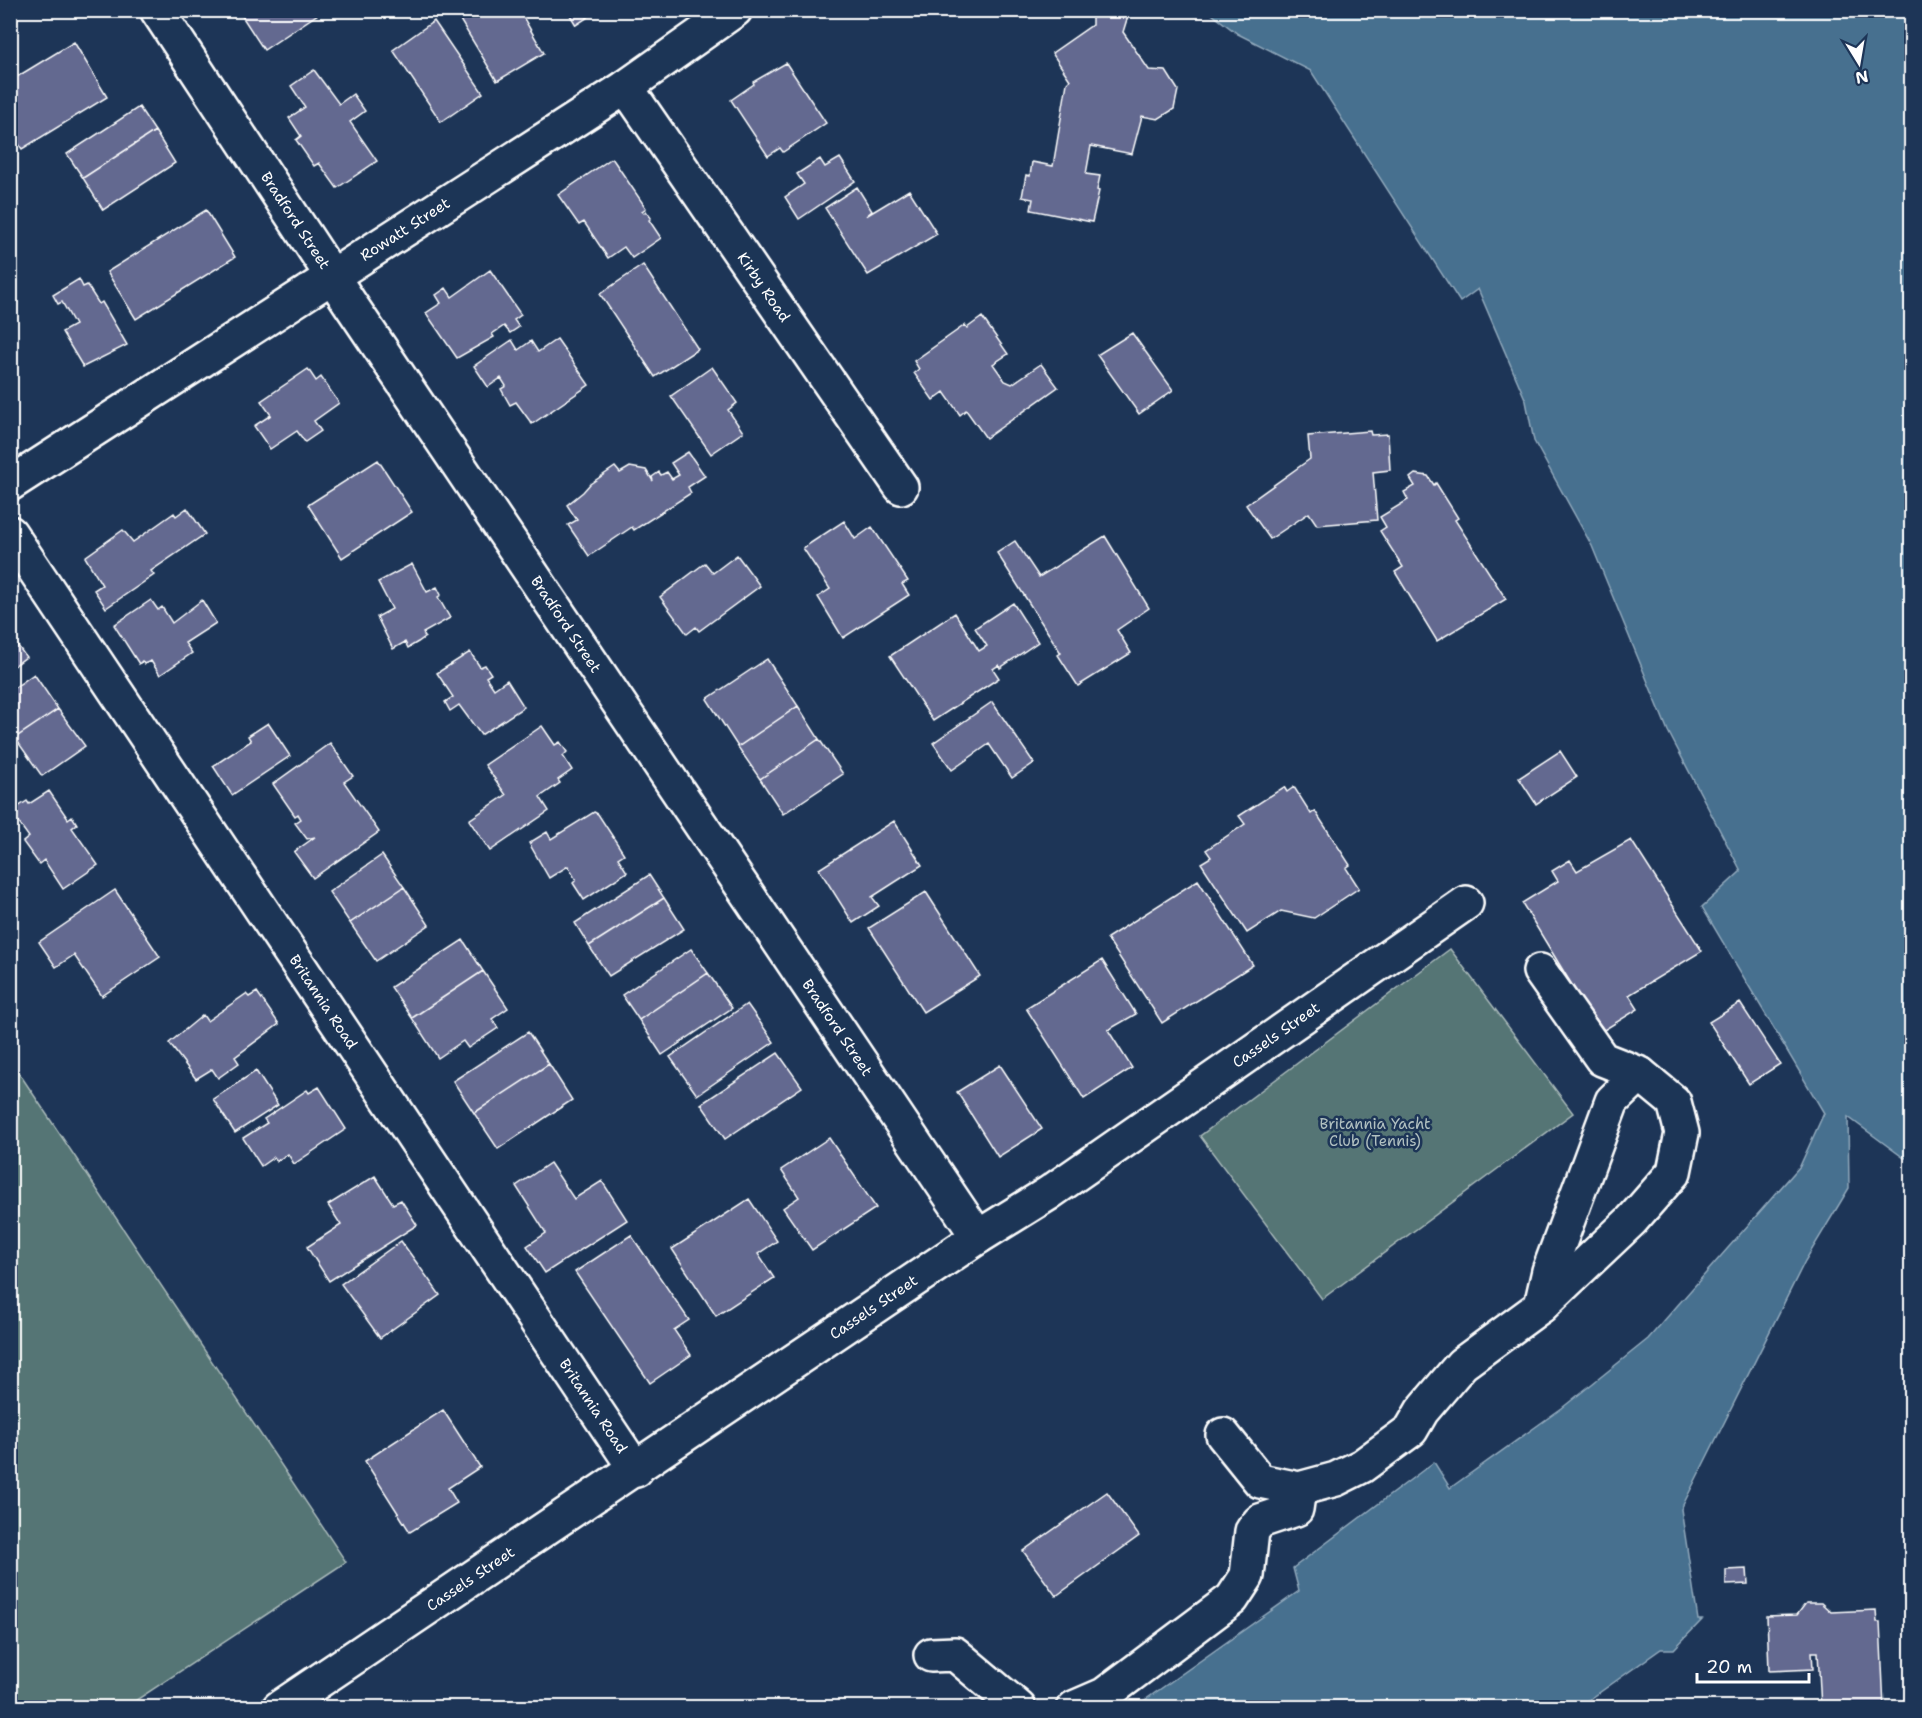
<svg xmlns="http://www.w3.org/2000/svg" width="1922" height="1718" font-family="'Shantell Sans',sans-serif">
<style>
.green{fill:#547575;stroke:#aababa;stroke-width:1.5}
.water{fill:#47708f;stroke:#91a9bc;stroke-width:1.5}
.building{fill:#636990;stroke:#fff;stroke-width:1.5}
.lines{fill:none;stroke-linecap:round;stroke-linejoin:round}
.minor-casing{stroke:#fff;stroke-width:38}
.minor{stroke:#1d3557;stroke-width:33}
.labels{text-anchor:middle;stroke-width:5;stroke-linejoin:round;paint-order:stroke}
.street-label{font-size:15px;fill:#fff;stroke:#1d3557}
.park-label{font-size:15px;fill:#b2c1c1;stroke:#1d3557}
</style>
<rect width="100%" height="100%" fill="#1d3557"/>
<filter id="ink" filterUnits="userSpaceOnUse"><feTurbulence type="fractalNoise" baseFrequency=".0167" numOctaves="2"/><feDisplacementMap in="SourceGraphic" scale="12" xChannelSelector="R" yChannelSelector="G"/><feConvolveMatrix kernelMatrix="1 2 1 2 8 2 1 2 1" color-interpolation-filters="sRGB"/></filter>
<g filter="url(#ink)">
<path class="green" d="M 1450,949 L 1573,1113 L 1322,1299 L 1200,1136 Z
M 11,1061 L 346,1562 L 126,1707 L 11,1707 Z"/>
<path class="water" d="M 1208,11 L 1911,11 L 1911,1157 L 1904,1158 L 1848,1117 L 1849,1188 L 1805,1261 L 1681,1509 L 1698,1620 L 1702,1620 L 1674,1649 L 1661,1649 L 1579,1707 L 1135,1707 L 1299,1591 L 1293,1568 L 1434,1462 L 1450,1488 L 1562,1408 L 1648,1339 L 1800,1166 L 1824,1113 L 1702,907 L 1741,871 L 1668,731 L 1592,546 L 1534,441 L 1526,401 L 1478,289 L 1460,302 L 1311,71 L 1238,34 Z"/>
<path class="building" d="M 238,10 L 324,10 L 264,50 Z
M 454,10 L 519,10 L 544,53 L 497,81 Z
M 567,10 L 599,10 L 576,25 Z
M 1095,10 L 1121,10 L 1127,19 L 1123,32 L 1149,70 L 1166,71 L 1178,90 L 1174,109 L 1158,119 L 1142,116 L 1132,154 L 1091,146 L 1086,174 L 1100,176 L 1097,190 L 1099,191 L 1092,222 L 1031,210 L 1033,199 L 1022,197 L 1026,175 L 1030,176 L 1032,162 L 1053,166 L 1067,83 L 1070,80 L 1052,53 L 1092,25 L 1092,12 Z
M 434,21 L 483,93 L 441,122 L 393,50 Z
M 74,42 L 107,97 L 22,149 L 10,131 L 10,81 Z
M 786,63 L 826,123 L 783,152 L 780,148 L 768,156 L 731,100 L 754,84 L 753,82 Z
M 314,70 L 339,104 L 353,94 L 365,111 L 350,122 L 377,161 L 337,188 L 319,163 L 314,166 L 296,140 L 301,136 L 289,118 L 305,107 L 291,86 Z
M 139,107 L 155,131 L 83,178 L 67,154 Z
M 155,131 L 175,163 L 103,210 L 83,178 Z
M 612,158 L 646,208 L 642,211 L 644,213 L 646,211 L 651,218 L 649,220 L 661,238 L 632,258 L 624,247 L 608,258 L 584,222 L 579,225 L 558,195 Z
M 840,158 L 855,181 L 799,219 L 785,197 L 804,184 L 797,174 L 820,159 L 825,167 Z
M 857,187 L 872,211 L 866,216 L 909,190 L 937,234 L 868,275 L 825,208 Z
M 206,210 L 235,257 L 136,319 L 107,272 Z
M 643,265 L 698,349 L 655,377 L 600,294 Z
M 490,270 L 521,315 L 514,320 L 519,327 L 510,333 L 504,326 L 492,334 L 494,337 L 457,358 L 426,313 L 441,303 L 436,295 L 446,288 L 452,297 Z
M 79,279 L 83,287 L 87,285 L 99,304 L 102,302 L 127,345 L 83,367 L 62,332 L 75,325 L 62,302 L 58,304 L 53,295 Z
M 982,317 L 1008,354 L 993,364 L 1005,381 L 1012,384 L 1041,364 L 1058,387 L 986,438 L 966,410 L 960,415 L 944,392 L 933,400 L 914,373 L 919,369 L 914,361 L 965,325 L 967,328 Z
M 1132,333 L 1173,390 L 1139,414 L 1097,355 Z
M 557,339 L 589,385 L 532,424 L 516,402 L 510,405 L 501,389 L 506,386 L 501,378 L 488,387 L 474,366 L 512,340 L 518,350 L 531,341 L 538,352 Z
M 712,367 L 737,403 L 728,410 L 743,432 L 711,454 L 671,396 Z
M 308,369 L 316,381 L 321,377 L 339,403 L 314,421 L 321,431 L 305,442 L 297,431 L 270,449 L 254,426 L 271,415 L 261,401 Z
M 1370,431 L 1371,435 L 1388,434 L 1390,470 L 1373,472 L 1377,520 L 1317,525 L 1309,513 L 1270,539 L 1246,505 L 1310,459 L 1308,436 Z
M 688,452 L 705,476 L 688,487 L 691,493 L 634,530 L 632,527 L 589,556 L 568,525 L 577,520 L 567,505 L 583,492 L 590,484 L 615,467 L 620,473 L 630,467 L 646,470 L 653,481 L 652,477 L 659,472 L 661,475 L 667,472 L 672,479 L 679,475 L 671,463 Z
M 378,460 L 412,512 L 342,558 L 308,505 Z
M 1415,474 L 1428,476 L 1434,485 L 1436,483 L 1458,518 L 1455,520 L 1506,599 L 1437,641 L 1395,572 L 1403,567 L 1380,531 L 1386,527 L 1380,517 L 1408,500 L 1404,492 L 1415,486 L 1410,478 Z
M 187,508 L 205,534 L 151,571 L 154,575 L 106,608 L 94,590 L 102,585 L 85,557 L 123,530 L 133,542 L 174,513 L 176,516 Z
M 844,521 L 855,539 L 872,527 L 908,581 L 902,584 L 909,595 L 843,638 L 818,597 L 830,589 L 803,548 Z
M 1105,536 L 1149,608 L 1117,630 L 1131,653 L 1078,686 L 1058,655 L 1061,653 L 997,553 L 1015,541 L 1039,577 Z
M 737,555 L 760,586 L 699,631 L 696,627 L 687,634 L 660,597 L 705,563 L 713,573 Z
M 412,564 L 427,592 L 437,587 L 441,595 L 438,597 L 450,618 L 423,633 L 425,637 L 418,642 L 408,648 L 405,642 L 393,649 L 377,617 L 392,609 L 378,582 Z
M 151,600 L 158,610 L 162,607 L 172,623 L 202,600 L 216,623 L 185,643 L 192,653 L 160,675 L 151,661 L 144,664 L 142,661 L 139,664 L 114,625 Z
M 1013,603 L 1038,642 L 1000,668 L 999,665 L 993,669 L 999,678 L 933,721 L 890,656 L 955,613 L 979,651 L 987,646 L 975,628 Z
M 10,635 L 26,657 L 10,669 Z
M 470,652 L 480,667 L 485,665 L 491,674 L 486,677 L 494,689 L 507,680 L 524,707 L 481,735 L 459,705 L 450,711 L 445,702 L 453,697 L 437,673 Z
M 767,659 L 798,706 L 738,747 L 707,699 Z
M 34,674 L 58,709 L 15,738 L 10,731 L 10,691 Z
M 992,702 L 1034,763 L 1012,778 L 989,744 L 952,770 L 933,743 Z
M 798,706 L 819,739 L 760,779 L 738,747 Z
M 58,709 L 85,746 L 42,776 L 15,738 Z
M 268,723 L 290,756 L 232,795 L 213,766 L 251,741 L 248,736 Z
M 542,726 L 555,745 L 560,742 L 567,752 L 563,756 L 572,770 L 558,780 L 560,783 L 540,797 L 549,811 L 490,851 L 469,820 L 506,795 L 485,765 Z
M 819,739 L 843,774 L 783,814 L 760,779 Z
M 330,743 L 353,776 L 344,782 L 379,832 L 313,878 L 294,852 L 315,837 L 307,839 L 295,823 L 301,819 L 298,814 L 295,816 L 273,784 Z
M 1560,751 L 1577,777 L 1536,804 L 1519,778 Z
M 1284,787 L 1287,792 L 1294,787 L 1311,814 L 1315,811 L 1350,865 L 1346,868 L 1359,888 L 1314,918 L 1281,911 L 1247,933 L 1201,863 L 1211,857 L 1206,850 L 1245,824 L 1239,816 Z
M 49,791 L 68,819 L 72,816 L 77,824 L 72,828 L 98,865 L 63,889 L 44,860 L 39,864 L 23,842 L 29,837 L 13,815 L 17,812 L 15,809 L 27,801 L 29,804 Z
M 594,812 L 598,814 L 624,854 L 618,858 L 627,872 L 584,900 L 573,883 L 576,880 L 568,866 L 549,878 L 529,843 L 547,832 L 551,839 Z
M 894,821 L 922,865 L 872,897 L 879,906 L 853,923 L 819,869 Z
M 1631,840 L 1702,951 L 1629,995 L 1638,1009 L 1604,1030 L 1578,995 L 1522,903 L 1558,881 L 1552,871 L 1570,860 L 1577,871 Z
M 382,855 L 404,887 L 350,923 L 329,892 Z
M 649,875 L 664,898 L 589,946 L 575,923 Z
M 1198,880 L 1253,965 L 1162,1023 L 1107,938 Z
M 404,887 L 429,925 L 376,961 L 350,923 Z
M 115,890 L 160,957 L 102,996 L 74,955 L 56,967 L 39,942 Z
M 926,892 L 980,976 L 923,1012 L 869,928 Z
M 664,898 L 684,929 L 609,976 L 589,946 Z
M 463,940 L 483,971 L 412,1018 L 391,987 Z
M 691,949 L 708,973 L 639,1020 L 622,995 Z
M 1102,960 L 1136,1014 L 1108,1030 L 1132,1068 L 1084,1099 L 1026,1008 Z
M 483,971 L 508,1008 L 492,1019 L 498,1028 L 468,1048 L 463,1041 L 438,1058 L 412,1018 Z
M 708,973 L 732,1008 L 662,1055 L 639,1020 Z
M 257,992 L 279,1024 L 235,1057 L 239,1063 L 218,1078 L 212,1069 L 196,1079 L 169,1043 L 203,1015 L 207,1021 L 246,994 L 249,997 Z
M 1740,1003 L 1780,1064 L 1749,1084 L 1709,1022 Z
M 747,1004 L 774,1042 L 697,1095 L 670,1057 Z
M 528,1032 L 549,1064 L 474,1113 L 453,1081 Z
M 778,1053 L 802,1087 L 725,1139 L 701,1104 Z
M 549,1064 L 572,1100 L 498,1149 L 474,1113 Z
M 1000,1065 L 1042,1129 L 998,1157 L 957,1092 Z
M 256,1071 L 278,1105 L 235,1133 L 213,1099 Z
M 319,1087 L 346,1129 L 294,1164 L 288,1154 L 277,1161 L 274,1157 L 261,1166 L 243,1138 L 267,1123 L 264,1119 L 307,1090 L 309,1093 Z
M 829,1138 L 876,1208 L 812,1250 L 783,1208 L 799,1197 L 781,1170 Z
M 550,1163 L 574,1199 L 602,1181 L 627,1220 L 545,1273 L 527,1246 L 546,1233 L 516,1186 Z
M 375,1176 L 393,1204 L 401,1200 L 417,1225 L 329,1281 L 307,1247 L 341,1225 L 328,1205 Z
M 749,1199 L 777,1241 L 758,1254 L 774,1278 L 716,1316 L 672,1249 Z
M 631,1235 L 689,1320 L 674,1330 L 691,1355 L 650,1383 L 575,1272 Z
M 401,1241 L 440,1295 L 380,1338 L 341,1284 Z
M 443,1410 L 480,1467 L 448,1488 L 457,1503 L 410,1532 L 365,1461 Z
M 1107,1492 L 1139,1536 L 1056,1596 L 1023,1551 Z
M 1747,1569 L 1748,1584 L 1726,1585 L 1726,1570 Z
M 1806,1603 L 1821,1603 L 1831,1612 L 1876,1610 L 1877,1622 L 1880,1622 L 1884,1708 L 1821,1708 L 1818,1652 L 1812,1652 L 1813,1669 L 1769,1671 L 1767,1616 L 1797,1615 Z"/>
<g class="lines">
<defs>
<g id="minor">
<path id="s1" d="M 157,10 L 349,302 L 978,1237"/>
<path id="s2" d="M 626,87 L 901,487"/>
<path id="s3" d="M 10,484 L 626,87 L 735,10"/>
<path id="s4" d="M 10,533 L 636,1470"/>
<path d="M 1540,971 L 1602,1059 L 1640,1074 L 1674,1102 L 1682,1133 L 1674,1172 L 1632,1220 L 1541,1306"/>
<path d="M 1223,1435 L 1260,1481 L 1299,1489 L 1336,1479 L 1362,1466 L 1411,1430 L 1422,1411 L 1462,1364 L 1541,1306 L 1549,1271 L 1612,1101 L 1640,1074"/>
<path d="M 931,1655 L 955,1654 L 1019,1708"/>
<path id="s5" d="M 279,1708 L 978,1237 L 1049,1193 L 1466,903"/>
<path d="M 1074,1708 L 1104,1695 L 1232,1599 L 1247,1576 L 1252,1531 L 1260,1521 L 1296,1509 L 1299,1489"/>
</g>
</defs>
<use href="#minor" class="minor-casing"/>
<use href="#minor" class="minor"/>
</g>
</g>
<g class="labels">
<g class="street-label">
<text dy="5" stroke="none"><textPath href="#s1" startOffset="252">Bradford Street</textPath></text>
<text dy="5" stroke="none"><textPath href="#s3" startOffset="470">Rowatt Street</textPath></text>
<text dy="5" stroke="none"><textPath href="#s2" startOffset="243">Kirby Road</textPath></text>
<text dy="5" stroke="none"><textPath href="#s1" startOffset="738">Bradford Street</textPath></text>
<text dy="5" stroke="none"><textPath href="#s4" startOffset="564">Britannia Road</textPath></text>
<text dy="5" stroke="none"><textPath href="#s1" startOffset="1224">Bradford Street</textPath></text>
<text dy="5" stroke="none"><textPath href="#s5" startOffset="1203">Cassels Street</textPath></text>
<text dy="5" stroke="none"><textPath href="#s5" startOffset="717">Cassels Street</textPath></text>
<text dy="5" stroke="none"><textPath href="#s4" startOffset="1050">Britannia Road</textPath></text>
<text dy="5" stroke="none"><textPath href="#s5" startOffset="231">Cassels Street</textPath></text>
</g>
<g class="park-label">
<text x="1375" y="1129">Britannia Yacht<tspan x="1375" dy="17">Club (Tennis)</tspan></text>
</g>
</g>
<rect width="1922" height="1718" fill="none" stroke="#1d3557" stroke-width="36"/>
<rect x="18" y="18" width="1886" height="1682" fill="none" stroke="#fff" stroke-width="2" filter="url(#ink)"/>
<g transform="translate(1859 63) rotate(169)" stroke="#1d3557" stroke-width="4.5" paint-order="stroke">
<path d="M0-4.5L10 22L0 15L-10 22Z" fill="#ffffff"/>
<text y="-9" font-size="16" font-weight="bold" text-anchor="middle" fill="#ffffff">N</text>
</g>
<path d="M1697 1673v9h112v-9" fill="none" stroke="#ffffff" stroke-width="3"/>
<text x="1706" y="1673" font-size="18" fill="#ffffff" stroke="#1d3557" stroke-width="4.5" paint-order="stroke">20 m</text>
</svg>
